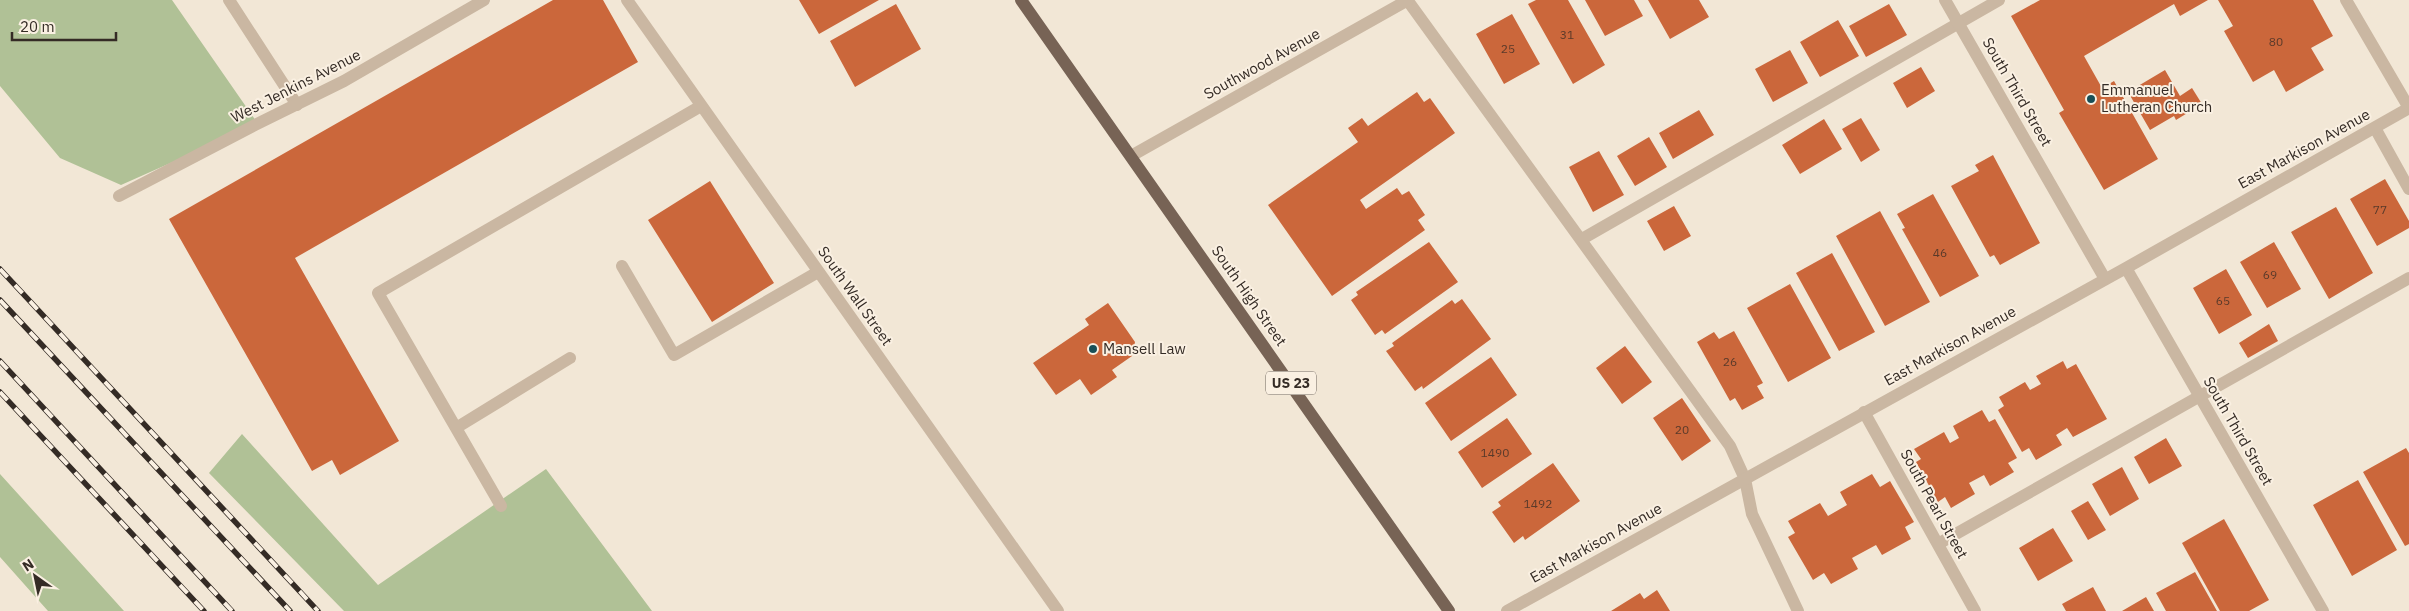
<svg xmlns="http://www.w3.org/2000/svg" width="2409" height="611" font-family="'IBM Plex Sans',sans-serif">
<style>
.green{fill:#b0c196}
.building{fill:#cb673b}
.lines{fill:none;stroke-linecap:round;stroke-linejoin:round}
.service{stroke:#cab7a2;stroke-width:12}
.minor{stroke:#cab7a2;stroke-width:12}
.primary{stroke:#776355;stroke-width:12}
.rail-casing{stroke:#342b25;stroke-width:5.5}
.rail{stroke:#faf0e2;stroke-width:4;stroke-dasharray:11;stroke-linecap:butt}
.poi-dot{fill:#194f57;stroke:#faf0e2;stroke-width:2}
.labels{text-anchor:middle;stroke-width:4;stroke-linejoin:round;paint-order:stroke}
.number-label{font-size:12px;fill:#5a3a2a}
.shield{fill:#faf0e2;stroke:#6f665e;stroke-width:1}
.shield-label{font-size:14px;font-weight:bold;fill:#342b25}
.street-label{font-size:15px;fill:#342b25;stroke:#faf0e2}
.poi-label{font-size:15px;fill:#342b25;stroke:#faf0e2;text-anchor:start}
</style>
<rect width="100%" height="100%" fill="#f2e7d6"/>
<path class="green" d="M 0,0 L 172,0 L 258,124 L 121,185 L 60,158 L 0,86 Z
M 242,434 L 378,585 L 546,469 L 652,611 L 344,611 L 209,473 Z
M 0,474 L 124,611 L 48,611 L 0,557 Z"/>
<path class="building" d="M 553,0 L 603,0 L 638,62 L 295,258 L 399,441 L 340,475 L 332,460 L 312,471 L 169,219 Z
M 799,0 L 879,0 L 819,34 Z
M 1536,0 L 1568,0 L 1605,65 L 1573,84 L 1528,4 Z
M 1585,0 L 1634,0 L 1643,16 L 1605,36 Z
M 1648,0 L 1699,0 L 1709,17 L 1670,39 Z
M 2040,0 L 2208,0 L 2180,16 L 2174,4 L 2084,56 L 2102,88 L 2114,81 L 2158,159 L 2104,190 L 2059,113 L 2064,110 L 2011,16 Z
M 2218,0 L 2313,0 L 2333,36 L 2311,48 L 2324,70 L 2286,92 L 2274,70 L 2253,82 L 2224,31 L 2233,26 Z
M 896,4 L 921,49 L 855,87 L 830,41 Z
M 1889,4 L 1907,35 L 1866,57 L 1849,26 Z
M 1512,14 L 1540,64 L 1504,84 L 1476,34 Z
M 1838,20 L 1859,56 L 1820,77 L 1800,42 Z
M 1790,50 L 1808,83 L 1773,102 L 1755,69 Z
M 1921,67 L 1935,91 L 1907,108 L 1893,83 Z
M 2165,70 L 2180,96 L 2192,88 L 2202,104 L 2176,120 L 2174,116 L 2150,130 L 2128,92 Z
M 1417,92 L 1424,102 L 1430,98 L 1455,133 L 1360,200 L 1366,209 L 1397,188 L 1402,195 L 1409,191 L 1425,215 L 1418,220 L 1425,230 L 1332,296 L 1268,205 L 1358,142 L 1348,128 L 1362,118 L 1368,126 Z
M 1699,110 L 1714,135 L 1673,159 L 1659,133 Z
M 1861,118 L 1880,150 L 1861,162 L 1842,129 Z
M 1824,119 L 1842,149 L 1800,174 L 1782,145 Z
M 1649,137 L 1667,167 L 1635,186 L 1617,156 Z
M 1599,151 L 1624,195 L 1593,212 L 1569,167 Z
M 1993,155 L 2040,243 L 2000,265 L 1994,255 L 1990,257 L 1951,186 L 1979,171 L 1975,165 Z
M 2385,179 L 2409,221 L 2409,228 L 2377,246 L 2350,199 Z
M 710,181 L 774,283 L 712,322 L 648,220 Z
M 1933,194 L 1979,276 L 1940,297 L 1902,229 L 1905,228 L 1897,214 Z
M 1674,206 L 1691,236 L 1664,251 L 1647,221 Z
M 2336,207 L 2373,273 L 2329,299 L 2291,232 Z
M 1880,211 L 1930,302 L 1885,326 L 1836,236 Z
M 1429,242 L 1458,282 L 1385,334 L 1382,330 L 1375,335 L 1351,300 L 1358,295 L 1356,292 Z
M 2274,242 L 2301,289 L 2267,308 L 2240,262 Z
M 1832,253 L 1875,332 L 1839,351 L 1796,273 Z
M 2226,269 L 2252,315 L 2219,334 L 2193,288 Z
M 1790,284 L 1831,358 L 1788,382 L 1747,308 Z
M 1462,299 L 1491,339 L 1423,389 L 1422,386 L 1415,391 L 1386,351 L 1394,346 L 1392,343 L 1452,300 L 1455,304 Z
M 1108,303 L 1135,342 L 1132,356 L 1112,370 L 1117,377 L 1091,395 L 1080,379 L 1056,395 L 1033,363 L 1089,325 L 1085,319 Z
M 2269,324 L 2278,341 L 2248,358 L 2239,343 Z
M 1734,331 L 1763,383 L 1757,386 L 1764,398 L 1742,410 L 1735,398 L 1730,401 L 1697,342 L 1714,332 L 1719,339 Z
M 1625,346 L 1652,382 L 1622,404 L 1596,368 Z
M 1491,357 L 1517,395 L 1451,441 L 1425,403 Z
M 2063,361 L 2067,369 L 2076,364 L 2107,419 L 2073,437 L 2067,428 L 2056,435 L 2062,445 L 2036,460 L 2029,448 L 2022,452 L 1998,410 L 2004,406 L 1999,397 L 2025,382 L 2030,390 L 2041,384 L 2036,376 Z
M 1682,398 L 1711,441 L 1682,461 L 1653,418 Z
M 1982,410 L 1989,422 L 1995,419 L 2017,458 L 2008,463 L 2014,472 L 1990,486 L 1984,475 L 1969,483 L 1975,494 L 1951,508 L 1945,497 L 1938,502 L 1916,462 L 1921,459 L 1914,449 L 1944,432 L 1950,443 L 1959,438 L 1953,426 Z
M 1507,418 L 1532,454 L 1482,488 L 1458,452 Z
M 2166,438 L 2182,466 L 2149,484 L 2134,457 Z
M 2406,448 L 2409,453 L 2409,544 L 2405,546 L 2363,472 Z
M 1553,463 L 1580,501 L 1525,540 L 1523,536 L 1514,543 L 1492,512 L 1501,506 L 1498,502 Z
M 2122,467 L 2139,499 L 2110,516 L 2092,484 Z
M 1872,474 L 1880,487 L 1890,481 L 1914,522 L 1905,527 L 1911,539 L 1882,555 L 1876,545 L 1852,558 L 1858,569 L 1831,584 L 1824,573 L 1813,580 L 1788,537 L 1795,533 L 1788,521 L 1820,503 L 1828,516 L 1847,505 L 1840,492 Z
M 2358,480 L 2397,550 L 2352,576 L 2313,505 Z
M 2088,501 L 2106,530 L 2088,540 L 2071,511 Z
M 2224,519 L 2269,600 L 2249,611 L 2220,611 L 2182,543 Z
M 2053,528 L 2073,561 L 2038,581 L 2019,548 Z
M 2195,572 L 2217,611 L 2166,611 L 2156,593 Z
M 2093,587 L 2106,611 L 2066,611 L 2062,604 Z
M 1657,590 L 1670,611 L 1611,611 L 1640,593 L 1644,599 Z
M 2146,597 L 2154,611 L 2122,611 Z"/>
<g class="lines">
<path class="service" d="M 229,0 L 297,105
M 627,0 L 1058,611
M 2346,0 L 2409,108
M 1408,1 L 1730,446 L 1745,479 L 1752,514 L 1798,611
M 2375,128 L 2409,189
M 1582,239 L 1999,0
M 622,266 L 674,355 L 818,272
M 1864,412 L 1975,611
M 456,428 L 570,358
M 501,506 L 378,293 L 701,106
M 1938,544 L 2409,278"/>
<path class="minor" d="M 1945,0 L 2105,279
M 1131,156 L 1408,0
M 119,196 L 255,125 L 344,81 L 484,0
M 2126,268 L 2323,611
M 1507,611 L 2126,268 L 2409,108"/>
<path class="primary" d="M 1021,0 L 1449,611"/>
<defs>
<path id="rail" d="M 0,269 L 318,611
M 0,300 L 290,611
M 0,361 L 232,611
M 0,392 L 204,611"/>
</defs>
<use href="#rail" class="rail-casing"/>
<use href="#rail" class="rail"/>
</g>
<g class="poi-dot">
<circle cx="2091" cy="99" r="5"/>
<circle cx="1093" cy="349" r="5"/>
</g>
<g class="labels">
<g class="number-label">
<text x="1567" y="39">31</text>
<text x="2276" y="46">80</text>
<text x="1508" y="53">25</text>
<text x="2380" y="214">77</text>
<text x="1940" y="257">46</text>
<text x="2270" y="279">69</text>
<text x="2223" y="305">65</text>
<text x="1730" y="366">26</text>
<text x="1682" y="434">20</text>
<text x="1495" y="457">1490</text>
<text x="1538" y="508">1492</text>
</g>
<rect class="shield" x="1266" y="371.5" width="50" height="23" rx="4"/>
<g class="shield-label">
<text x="1291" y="388">US 23</text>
</g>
<g class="street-label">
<text transform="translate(1262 64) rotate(-29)" y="5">Southwood Avenue</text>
<text transform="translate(296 86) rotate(-27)" y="5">West Jenkins Avenue</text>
<text transform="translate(2017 92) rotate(60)" y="5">South Third Street</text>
<text transform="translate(2304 149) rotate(-29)" y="5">East Markison Avenue</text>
<text transform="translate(855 296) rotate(55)" y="5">South Wall Street</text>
<text transform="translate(1249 296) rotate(55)" y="5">South High Street</text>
<text transform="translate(1950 346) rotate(-29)" y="5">East Markison Avenue</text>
<text transform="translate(2238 431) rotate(60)" y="5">South Third Street</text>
<text transform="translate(1934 504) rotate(61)" y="5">South Pearl Street</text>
<text transform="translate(1596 543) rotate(-29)" y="5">East Markison Avenue</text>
</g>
<g class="poi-label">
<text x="2101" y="95">Emmanuel<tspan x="2101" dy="17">Lutheran Church</tspan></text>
<text x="1103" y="354">Mansell Law</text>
</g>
</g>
<g transform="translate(35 576) rotate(327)" stroke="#faf0e2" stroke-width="4" paint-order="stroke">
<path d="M0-4L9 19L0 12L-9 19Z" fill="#342b25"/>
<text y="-8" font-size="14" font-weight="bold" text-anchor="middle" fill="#342b25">N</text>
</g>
<path d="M12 32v8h104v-8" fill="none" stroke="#342b25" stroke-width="2.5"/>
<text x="20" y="32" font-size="15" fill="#342b25" stroke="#faf0e2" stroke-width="4" paint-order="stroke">20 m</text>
</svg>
